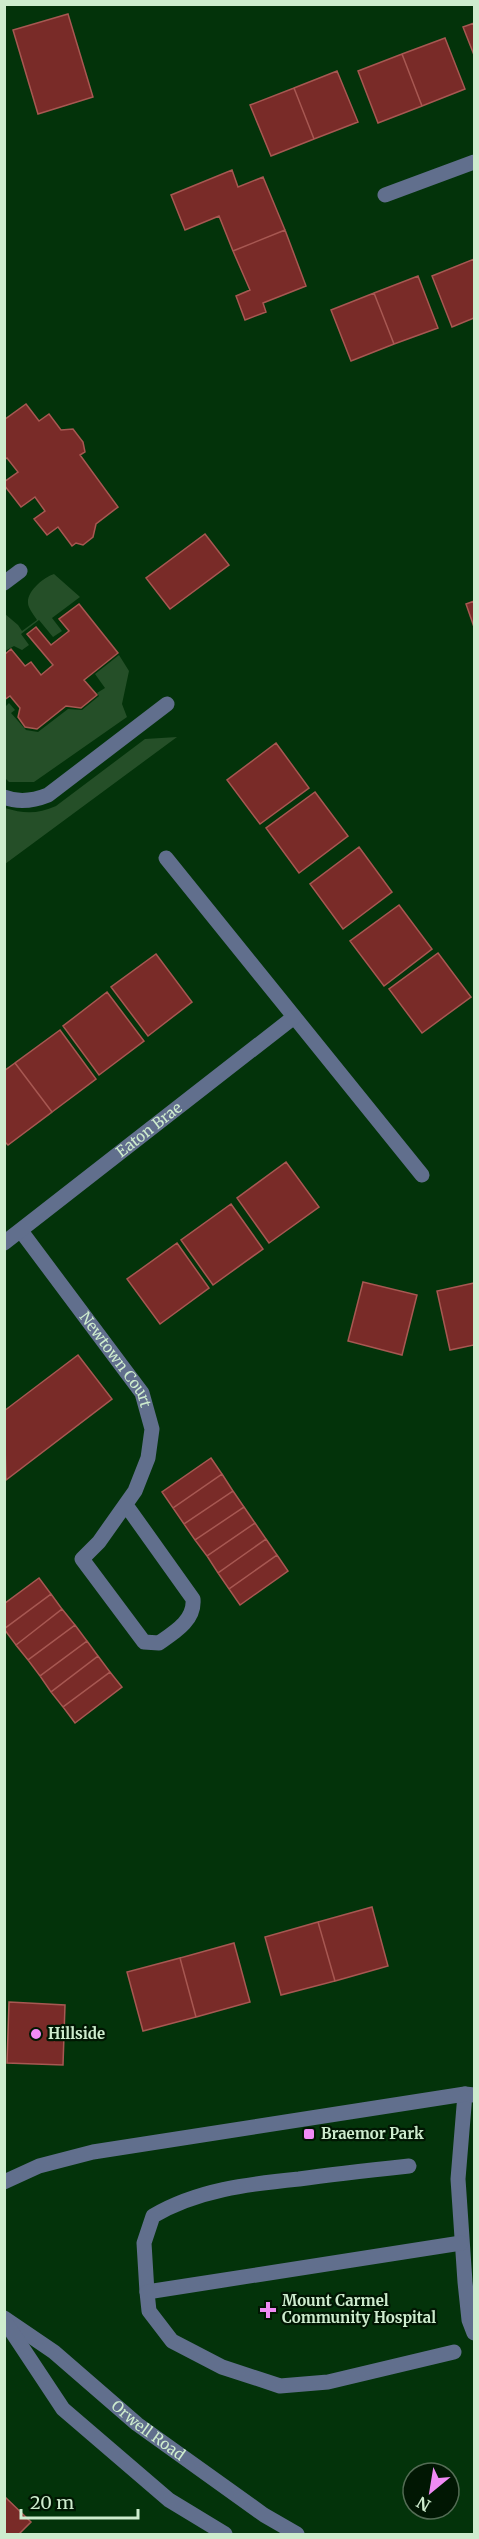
<svg xmlns="http://www.w3.org/2000/svg" width="479" height="2539" font-family="Merriweather,serif">
<style>
.green{fill:#254f28}
.building{fill:#792b28;stroke:#a75852;stroke-width:1.5}
.lines{fill:none;stroke-linecap:round;stroke-linejoin:round}
.minor{stroke:#616f8d;stroke-width:15}
.poi-dot{fill:#f08bf5;stroke:#011703;stroke-width:2}
.labels{text-anchor:middle;stroke-width:4.5;stroke-linejoin:round;paint-order:stroke}
.street-label{font-size:15px;fill:#ceecce;stroke:#011703}
.poi-label{font-size:15px;font-weight:bold;fill:#ceecce;stroke:#011703;text-anchor:start}
</style>
<rect width="100%" height="100%" fill="#03330a"/>
<path class="green" d="M 54,574 L 80,597 L 52,618 L 62,631 L 53,637 L 39,620 L 21,634 L 29,645 L 22,650 L 14,646 L 5,651 L 5,614 L 18,625 L 22,631 L 37,620 C 34,615 28,608 28,603 C 27,591 44,577 54,574 Z
M 119,655 L 129,671 L 122,704 L 127,717 L 34,782 L 9,782 L 5,778 L 5,707 L 9,703 L 15,710 L 11,713 L 26,730 L 38,732 L 68,709 L 82,710 L 99,696 L 97,693 L 105,688 L 95,674 Z
M 177,737 L 5,864 L 5,808 C 24,814 38,814 56,806 L 145,739 Z"/>
<path class="building" d="M 68,14 L 93,97 L 38,114 L 13,30 Z
M 474,23 L 474,55 L 463,27 Z
M 445,38 L 465,89 L 422,106 L 402,54 Z
M 402,54 L 422,106 L 378,123 L 358,71 Z
M 337,71 L 358,122 L 314,139 L 294,88 Z
M 294,88 L 314,139 L 271,156 L 250,105 Z
M 232,170 L 238,187 L 263,177 L 285,230 L 233,251 L 219,216 L 185,230 L 171,195 Z
M 285,230 L 306,286 L 263,303 L 266,312 L 245,320 L 236,296 L 250,290 L 233,251 Z
M 474,259 L 474,318 L 452,327 L 432,276 Z
M 418,276 L 438,328 L 394,344 L 374,293 Z
M 374,293 L 394,344 L 351,361 L 331,310 Z
M 26,404 L 39,421 L 49,414 L 61,430 L 73,429 L 83,442 L 85,452 L 80,455 L 118,507 L 96,524 L 93,537 L 83,545 L 76,543 L 72,546 L 58,527 L 47,535 L 34,519 L 45,511 L 35,497 L 21,507 L 4,485 L 4,482 L 18,472 L 7,458 L 4,460 L 4,420 Z
M 205,534 L 229,565 L 170,609 L 146,578 Z
M 474,601 L 474,627 L 466,604 Z
M 79,604 L 118,653 L 84,680 L 97,695 L 81,708 L 66,706 L 37,729 L 25,727 L 18,717 L 20,708 L 10,696 L 4,700 L 4,655 L 11,649 L 25,666 L 31,662 L 41,675 L 53,665 L 27,634 L 36,627 L 51,645 L 69,631 L 59,619 Z
M 276,743 L 309,788 L 260,824 L 227,780 Z
M 315,792 L 348,836 L 299,873 L 266,828 Z
M 359,847 L 392,892 L 343,929 L 310,884 Z
M 399,905 L 432,949 L 384,986 L 350,941 Z
M 438,953 L 471,997 L 422,1033 L 389,989 Z
M 156,954 L 192,1002 L 148,1036 L 111,987 Z
M 107,992 L 144,1041 L 99,1075 L 63,1026 Z
M 60,1030 L 96,1079 L 52,1112 L 15,1063 Z
M 15,1063 L 52,1112 L 8,1145 L 4,1141 L 4,1071 Z
M 286,1162 L 319,1207 L 269,1243 L 237,1198 Z
M 231,1204 L 263,1249 L 213,1285 L 181,1240 Z
M 177,1243 L 209,1288 L 160,1324 L 127,1279 Z
M 363,1282 L 417,1295 L 402,1355 L 348,1341 Z
M 474,1283 L 474,1345 L 450,1350 L 437,1291 Z
M 78,1355 L 112,1399 L 6,1480 L 4,1411 Z
M 211,1458 L 222,1474 L 173,1508 L 162,1492 Z
M 222,1474 L 233,1491 L 184,1524 L 173,1508 Z
M 233,1491 L 244,1507 L 195,1540 L 184,1524 Z
M 244,1507 L 255,1523 L 207,1556 L 195,1540 Z
M 255,1523 L 266,1539 L 218,1573 L 207,1556 Z
M 266,1539 L 277,1555 L 229,1589 L 218,1573 Z
M 277,1555 L 288,1571 L 240,1605 L 229,1589 Z
M 39,1578 L 51,1594 L 4,1629 L 4,1604 Z
M 51,1594 L 62,1609 L 16,1645 L 4,1629 Z
M 62,1609 L 75,1625 L 28,1660 L 16,1645 Z
M 75,1625 L 87,1641 L 40,1676 L 28,1660 Z
M 87,1641 L 98,1656 L 51,1692 L 40,1676 Z
M 98,1656 L 110,1672 L 63,1707 L 51,1692 Z
M 110,1672 L 122,1687 L 75,1723 L 63,1707 Z
M 372,1907 L 388,1966 L 335,1981 L 318,1922 Z
M 318,1922 L 335,1981 L 281,1995 L 265,1937 Z
M 234,1943 L 250,2002 L 196,2017 L 180,1958 Z
M 180,1958 L 196,2017 L 143,2031 L 127,1972 Z
M 9,2002 L 65,2005 L 63,2065 L 7,2063 Z
M 4,2496 L 31,2522 L 19,2534 L 4,2534 Z"/>
<g class="lines">
<g class="minor">
<path d="M 385,195 L 474,162"/>
<path d="M 4,583 L 20,571"/>
<path d="M 4,797 C 19,803 33,801 48,795 L 167,704"/>
<path d="M 166,858 L 422,1175"/>
<path id="s1" d="M 21,1231 L 142,1393 L 152,1429 L 148,1458 L 135,1491 L 99,1542 L 82,1559 L 144,1642 L 159,1643 C 175,1632 195,1620 193,1599 L 126,1505"/>
<path id="s2" d="M 4,1243 L 294,1017"/>
<path d="M 465,2094 L 458,2179 L 465,2282 L 469,2320 L 474,2333"/>
<path d="M 4,2182 L 39,2166 L 93,2152 L 465,2094 L 474,2095"/>
<path d="M 147,2292 L 144,2243 L 153,2216 C 197,2190 248,2184 299,2179 C 335,2174 372,2170 409,2166"/>
<path id="s3" d="M 4,2318 L 54,2352 L 137,2424 L 264,2515 L 297,2534"/>
<path d="M 6,2323 L 63,2409 L 169,2500 L 225,2534"/>
<path d="M 454,2352 L 328,2382 L 280,2386 L 222,2367 L 172,2341 L 149,2311 L 147,2292 L 461,2243"/>
</g>
</g>
<g class="poi-dot">
<circle cx="36" cy="2034" r="6"/>
<rect x="303" y="2128" width="12" height="12" rx="3"/>
<path d="M265 2301h6v6h6v6h-6v6h-6v-6h-6v-6h6z"/>
</g>
<g class="labels">
<g class="street-label">
<text dy="5" stroke="none"><textPath href="#s2" startOffset="184">Eaton Brae</textPath></text>
<text dy="5" stroke="none"><textPath href="#s1" startOffset="160">Newtown Court</textPath></text>
<text dy="5" stroke="none"><textPath href="#s3" startOffset="183">Orwell Road</textPath></text>
</g>
<g class="poi-label">
<text x="48" y="2039">Hillside</text>
<text x="321" y="2139">Braemor Park</text>
<text x="282" y="2306">Mount Carmel<tspan x="282" dy="17">Community Hospital</tspan></text>
</g>
</g>
<rect width="479" height="2539" fill="none" stroke="#ceecce" stroke-width="12"/>
<g transform="translate(431 2491) rotate(210)"><circle r="28" fill="#011703" stroke="#536c54" stroke-width="1.5"/>
<path d="M0-4.5L10 22L0 15L-10 22Z" fill="#f08bf5"/>
<text y="-9" font-size="16" font-weight="bold" text-anchor="middle" fill="#ceecce">N</text>
</g>
<path d="M21 2509v9h117v-9" fill="none" stroke="#ceecce" stroke-width="3"/>
<text x="30" y="2509" font-size="18" fill="#ceecce" stroke="#011703" stroke-width="4.5" paint-order="stroke">20 m</text>
</svg>
